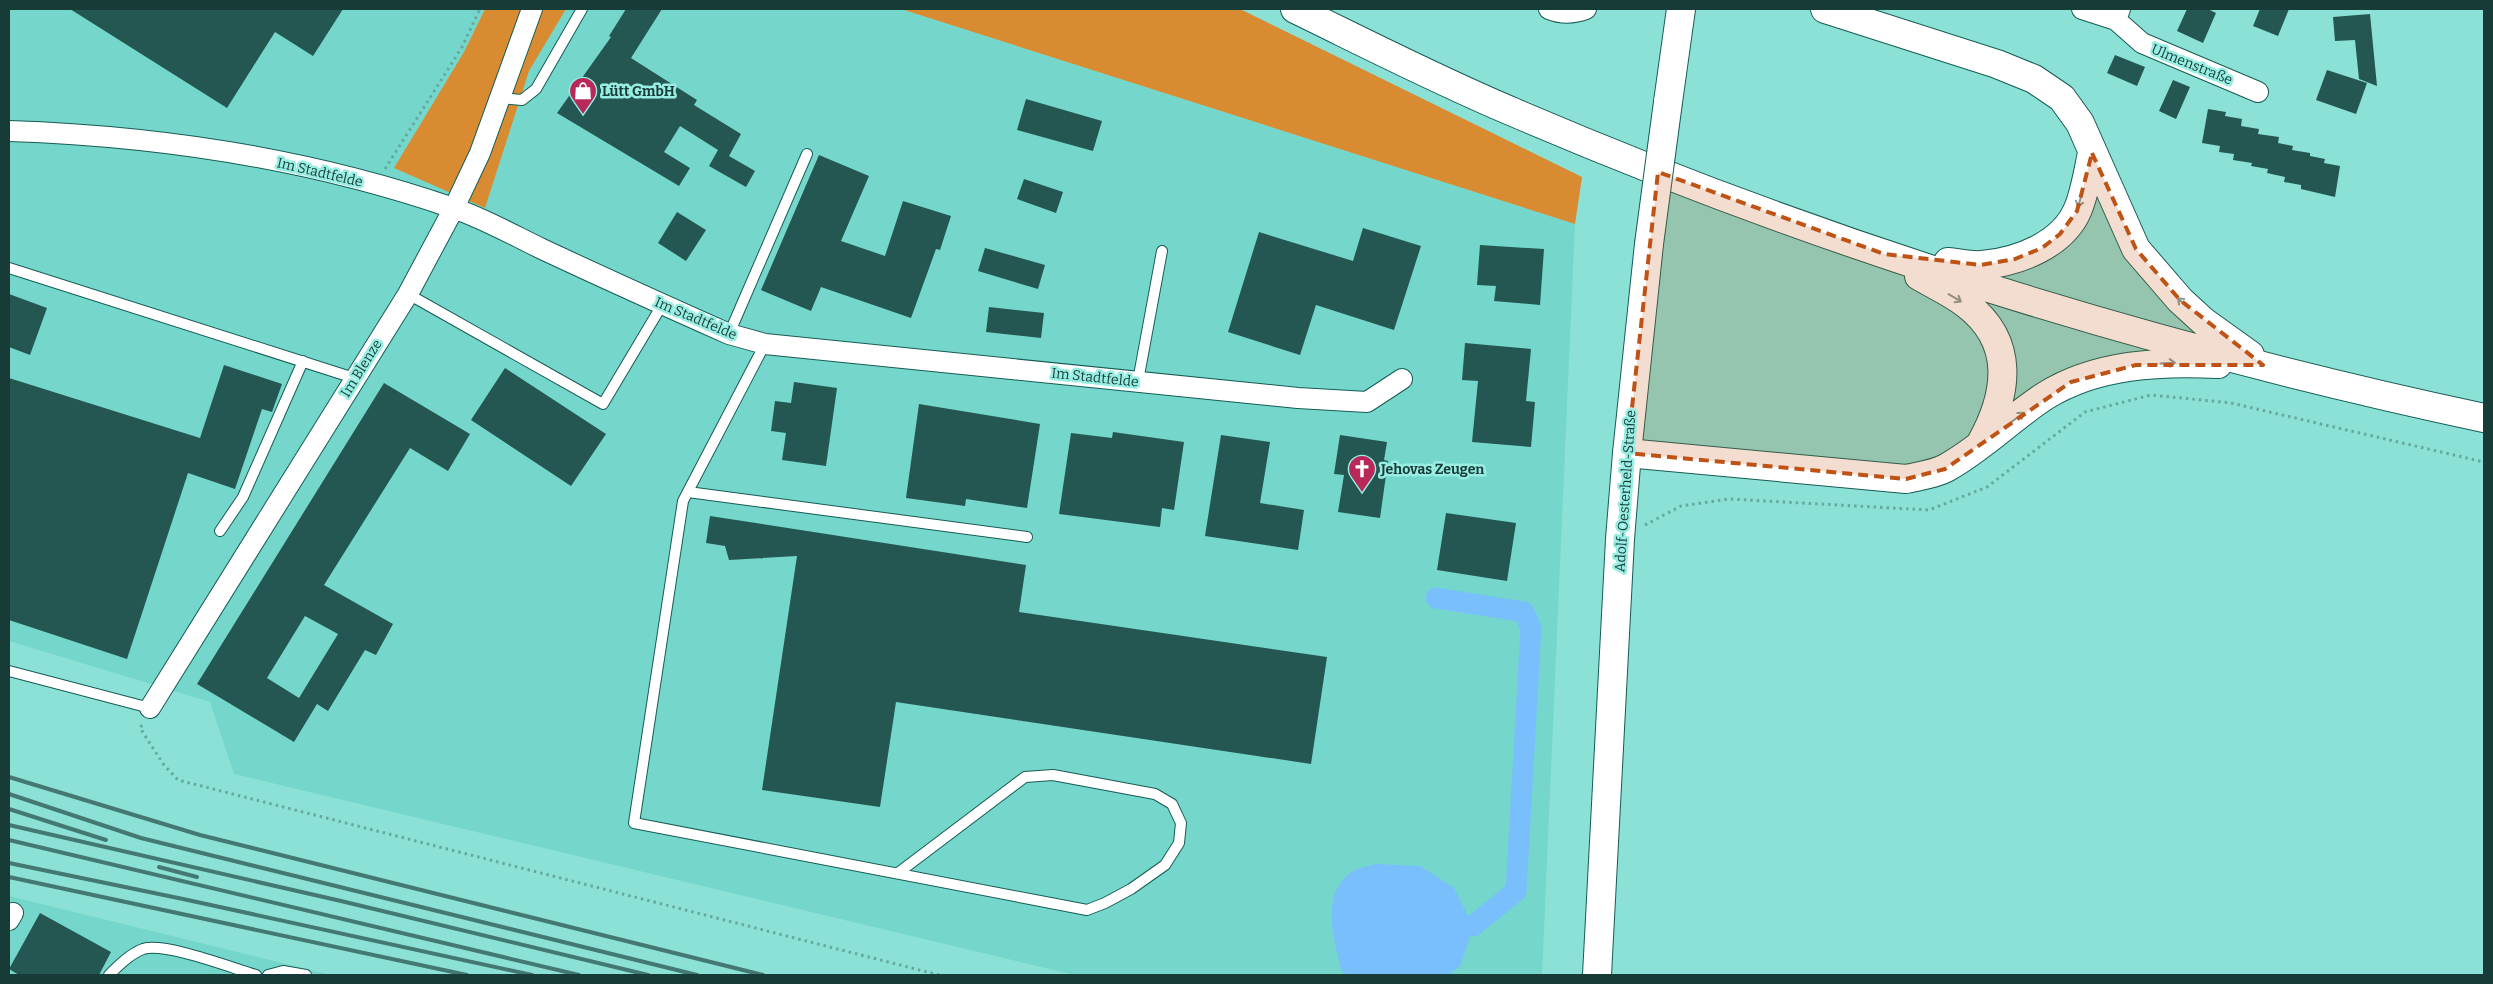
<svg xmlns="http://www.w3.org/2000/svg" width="2493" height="984" font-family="Bitter,serif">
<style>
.built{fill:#75d7cb}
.green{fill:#d98b31}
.water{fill:#79bffb}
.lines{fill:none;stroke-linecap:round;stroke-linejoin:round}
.canal{stroke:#79bffb;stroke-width:21}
.building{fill:#245752;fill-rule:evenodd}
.lane-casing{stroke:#165c55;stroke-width:12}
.street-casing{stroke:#165c55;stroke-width:22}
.secondary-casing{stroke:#165c55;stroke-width:30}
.primary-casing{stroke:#165c55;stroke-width:30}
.path{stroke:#64a8a0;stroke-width:3;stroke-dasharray:2.5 4;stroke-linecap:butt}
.lane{stroke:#fff;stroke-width:10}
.street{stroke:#fff;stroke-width:20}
.secondary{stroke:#fff;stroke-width:28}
.primary{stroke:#fff;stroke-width:28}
.rail{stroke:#437972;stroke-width:4}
.secondary-bridge-casing{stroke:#165c55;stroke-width:30;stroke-linecap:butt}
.secondary-bridge{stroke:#fff;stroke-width:28}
.oneway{stroke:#8b9d9b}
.marked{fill:#be5315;fill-opacity:0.2;stroke:#be5315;stroke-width:4;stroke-dasharray:10 6;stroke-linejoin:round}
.labels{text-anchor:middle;stroke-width:5;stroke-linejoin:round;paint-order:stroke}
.street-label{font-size:14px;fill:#173b37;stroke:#99eee3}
.poi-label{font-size:14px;font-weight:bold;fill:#173b37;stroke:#99eee3;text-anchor:start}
</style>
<rect width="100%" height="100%" fill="#8ce1d6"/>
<path class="built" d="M 9,9 L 485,9 L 464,52 L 485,207 L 529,71 L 566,9 L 901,9 L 1575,224 L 1542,975 L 1074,975 L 234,774 L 210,702 L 9,641 Z
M 9,896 L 331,975 L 9,975 Z"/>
<path class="green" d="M 485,9 L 566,9 L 529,71 L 485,208 L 394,168 L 464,52 Z
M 901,9 L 1240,9 L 1582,177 L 1575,224 Z"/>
<path class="water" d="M 1376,864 L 1420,866 L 1454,888 L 1473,926 L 1461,965 L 1449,975 L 1346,975 L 1341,970 C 1334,938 1320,897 1350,873 C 1357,868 1368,866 1376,864 Z"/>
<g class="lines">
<path class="canal" d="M 1436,598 L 1524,612 L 1531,628 L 1516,891 L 1473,926"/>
</g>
<path class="building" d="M 70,9 L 343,9 L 313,56 L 275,32 L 227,108 Z
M 626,9 L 662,9 L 631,58 L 697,100 L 694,105 L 741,134 L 729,156 L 755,171 L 746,187 L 709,166 L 718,150 L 680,126 L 664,152 L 690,168 L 679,186 L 557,113 L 611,37 L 609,36 Z
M 2187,9 L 2208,9 L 2216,13 L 2203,43 L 2177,31 Z
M 2260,9 L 2289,9 L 2278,36 L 2253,26 Z
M 2370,14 L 2377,86 L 2359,79 L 2355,40 L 2335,41 L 2333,17 Z
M 2115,55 L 2145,67 L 2137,86 L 2107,73 Z
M 2327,70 L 2367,83 L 2356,114 L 2316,100 Z
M 2173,80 L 2190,87 L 2176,119 L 2159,111 Z
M 1026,99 L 1102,121 L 1093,151 L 1017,130 Z
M 2208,109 L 2226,112 L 2225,116 L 2242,119 L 2241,126 L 2259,129 L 2258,134 L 2279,137 L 2278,143 L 2293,146 L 2292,150 L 2310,153 L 2310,156 L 2325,159 L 2324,163 L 2340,166 L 2335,197 L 2301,189 L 2301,185 L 2284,182 L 2285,177 L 2267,173 L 2268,169 L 2251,166 L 2252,163 L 2233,160 L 2234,154 L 2219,152 L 2220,146 L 2202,143 Z
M 819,155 L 869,176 L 841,241 L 885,256 L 903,201 L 951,216 L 940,250 L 936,249 L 911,318 L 821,287 L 811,311 L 761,290 Z
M 1024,179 L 1063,192 L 1056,213 L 1017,199 Z
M 677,212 L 706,230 L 686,261 L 658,243 Z
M 1363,228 L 1421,246 L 1394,330 L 1316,305 L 1300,355 L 1228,332 L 1259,232 L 1353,261 Z
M 1480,245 L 1544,249 L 1540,305 L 1494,301 L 1496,286 L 1477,285 Z
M 985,248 L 1045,265 L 1038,289 L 978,271 Z
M 9,294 L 47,308 L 30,355 L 9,347 Z
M 989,307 L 1044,313 L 1041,338 L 986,332 Z
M 1465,343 L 1531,349 L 1526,401 L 1535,402 L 1531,447 L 1472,442 L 1478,381 L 1462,380 Z
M 224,365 L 282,384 L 272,412 L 262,409 L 235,489 L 188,473 L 127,659 L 9,620 L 9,378 L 200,438 Z
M 505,368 L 606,434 L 571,486 L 471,420 Z
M 794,382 L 837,388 L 826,466 L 782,460 L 786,433 L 771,431 L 775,401 L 791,403 Z
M 384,383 L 470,434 L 448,471 L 410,448 L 324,585 L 393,624 L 376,655 L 365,650 L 328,711 L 317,704 L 294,742 L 197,684 ZM 305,616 L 338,634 L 299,698 L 267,678 Z
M 919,404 L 1040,424 L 1027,508 L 966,499 L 965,506 L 906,498 Z
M 1113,432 L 1184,442 L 1174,510 L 1162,508 L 1160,527 L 1059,514 L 1071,433 L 1112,438 Z
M 1221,435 L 1270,442 L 1260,503 L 1304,510 L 1298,550 L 1205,536 Z
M 1340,435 L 1387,442 L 1384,460 L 1388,461 L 1380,518 L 1338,512 L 1344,475 L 1334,474 Z
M 1446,513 L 1516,523 L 1507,581 L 1437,570 Z
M 710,516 L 1026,565 L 1019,612 L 1327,657 L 1311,764 L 896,702 L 880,807 L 762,790 L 797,556 L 729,560 L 725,546 L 706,543 Z
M 40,913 L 111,952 L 99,975 L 19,975 L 9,969 Z"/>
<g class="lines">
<defs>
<path id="lane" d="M 501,98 L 522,100 L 536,89 L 582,9
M 9,268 L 354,378
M 408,294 L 603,404 L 662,305
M 729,334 L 807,154
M 765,344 L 683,501 L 634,823 L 1087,910 L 1105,903 L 1131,889 L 1165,865 L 1179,843 L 1181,823 L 1172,804 L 1155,794 L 1053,775 L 1025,777 L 898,873
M 1138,381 L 1162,251
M 688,492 L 1027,537
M 220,531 L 243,497 L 303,361
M 9,671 L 150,708
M 109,975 C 119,965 130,954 143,949 C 165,942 232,968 256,975
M 268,975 L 283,971 L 306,975"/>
<path id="street" d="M 1549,9 C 1561,14 1573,14 1586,9
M 2082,9 L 2116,20
M 2120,9 L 2116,20 L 2142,43 L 2258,92
M 9,131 C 159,136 311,159 453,208 C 483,218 513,235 542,249 C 604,278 666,306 729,334 L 765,344 L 1298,398 L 1367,402 L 1402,379
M 150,708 L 408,294 L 454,208 L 480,153 L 532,9
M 9,920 L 13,913"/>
<path id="secondary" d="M 1668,102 L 1681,9
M 1597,975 L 1620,539 L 1627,453 L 1649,244"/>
<path id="primary" d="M 1295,9 C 1367,44 1439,81 1513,112 C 1825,246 2152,347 2484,418
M 1825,9 L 1997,64 L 2034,79 L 2062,98 L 2080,123 L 2136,249 L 2180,300 L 2204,322 L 2250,355
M 1948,262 C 1959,263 1971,266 1982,265 C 2018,262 2063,245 2078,209 C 2085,192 2088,172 2092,153
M 1919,276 C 1934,285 1952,293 1966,304 C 2016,342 2008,394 1981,443
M 1627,453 L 1906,479 C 1919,476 1935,474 1946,468 C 1982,448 2011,418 2045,396 C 2096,364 2160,361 2218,364"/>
</defs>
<use href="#lane" class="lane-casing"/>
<use href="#street" class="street-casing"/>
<use href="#secondary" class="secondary-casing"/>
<use href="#primary" class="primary-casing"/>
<path class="path" d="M 385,169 L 462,47 L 480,9
M 1645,525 L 1681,506 L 1729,499 L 1929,510 L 1987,487 L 2085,412 L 2151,395 L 2231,403 L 2484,462
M 142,725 L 140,728 L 164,765 L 178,780 L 939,975"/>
<use href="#lane" class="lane"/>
<use href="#street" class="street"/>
<use href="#secondary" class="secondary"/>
<use href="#primary" class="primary"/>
<path class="rail" d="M 9,777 L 200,835 L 763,975
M 9,794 L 141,838 L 697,975
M 9,809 L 106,840
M 9,825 L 341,901 L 648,975
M 9,840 L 579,975
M 9,863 L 183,899 L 532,975
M 159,867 L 197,877
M 9,877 L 467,975"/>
<defs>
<path id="secondary-bridge" d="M 1649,244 L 1668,102"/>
</defs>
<use href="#secondary-bridge" class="secondary-bridge-casing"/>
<use href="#secondary-bridge" class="secondary-bridge"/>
</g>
<defs><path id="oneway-shaft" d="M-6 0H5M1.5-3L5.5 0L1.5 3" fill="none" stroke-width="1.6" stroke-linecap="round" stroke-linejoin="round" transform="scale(1.25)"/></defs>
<g class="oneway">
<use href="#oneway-shaft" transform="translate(2080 200) rotate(106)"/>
<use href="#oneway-shaft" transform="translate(1955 298) rotate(31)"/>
<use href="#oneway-shaft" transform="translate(2183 303) rotate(-137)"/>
<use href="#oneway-shaft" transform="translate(2168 363) rotate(-3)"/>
<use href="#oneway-shaft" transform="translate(2018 417) rotate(-37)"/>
</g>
<path class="marked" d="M 2092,153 L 2136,249 L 2180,300 L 2263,365 L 2136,365 L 2071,382 L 1945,469 L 1906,479 L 1627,453 L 1658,172 L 1884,254 L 1981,265 L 2015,259 L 2042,248 L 2060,234 L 2077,211 Z"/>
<defs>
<symbol id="shop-pin" viewBox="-11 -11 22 30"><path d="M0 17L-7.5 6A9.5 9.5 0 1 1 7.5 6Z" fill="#b8295a" stroke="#99eee3"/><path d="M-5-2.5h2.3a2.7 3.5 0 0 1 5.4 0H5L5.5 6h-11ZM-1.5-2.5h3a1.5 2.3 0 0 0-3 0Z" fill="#fff"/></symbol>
<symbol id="church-pin" viewBox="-11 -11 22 30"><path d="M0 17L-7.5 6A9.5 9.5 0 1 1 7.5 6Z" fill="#b8295a" stroke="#99eee3"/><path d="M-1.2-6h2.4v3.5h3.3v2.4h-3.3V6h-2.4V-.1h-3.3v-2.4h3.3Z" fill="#fff"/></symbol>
</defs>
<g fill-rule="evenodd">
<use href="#shop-pin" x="567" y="75" width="32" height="43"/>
<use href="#church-pin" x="1346" y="453" width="32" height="43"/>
</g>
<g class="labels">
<g class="street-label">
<text transform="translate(2192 64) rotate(22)" y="5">Ulmenstraße</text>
<text transform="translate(320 172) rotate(13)" y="5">Im Stadtfelde</text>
<text transform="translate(696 318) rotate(23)" y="5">Im Stadtfelde</text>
<text transform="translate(361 368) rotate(-58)" y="5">Im Blenze</text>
<text transform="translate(1095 377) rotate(6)" y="5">Im Stadtfelde</text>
<text transform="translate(1625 491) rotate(-86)" y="5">Adolf-Oesterheld-Straße</text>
</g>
<g class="poi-label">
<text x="602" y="96">Lütt GmbH</text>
<text x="1381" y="474">Jehovas Zeugen</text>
</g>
</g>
<rect width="2493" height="984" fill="none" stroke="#173b37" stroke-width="20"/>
</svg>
